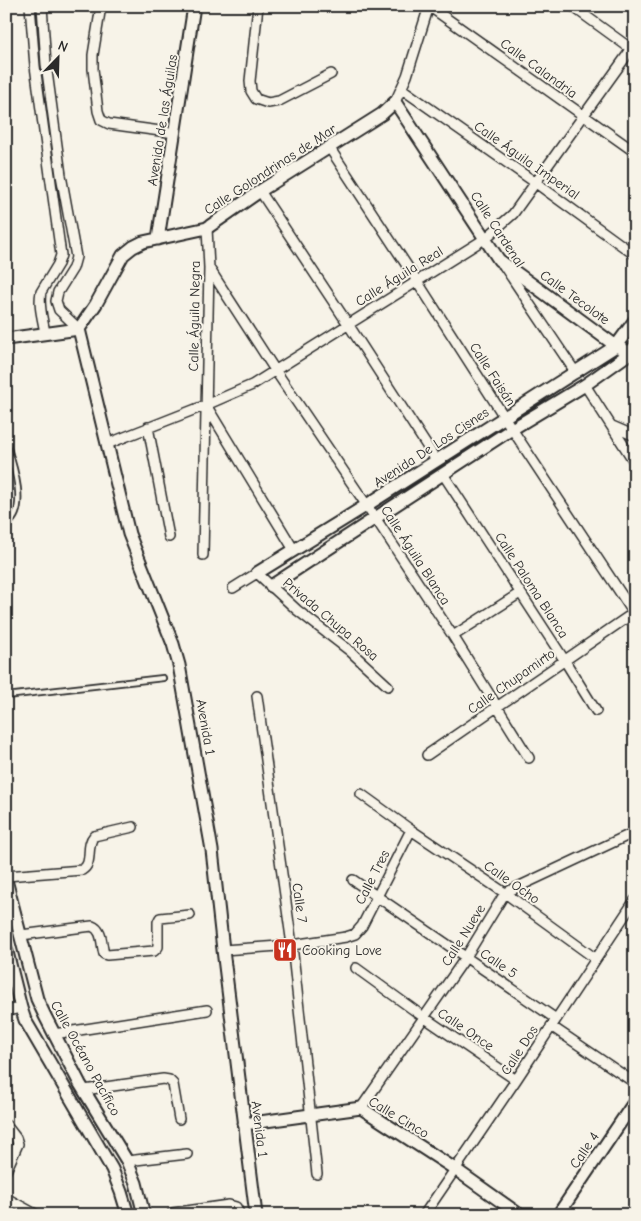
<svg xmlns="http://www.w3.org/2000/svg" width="641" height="1221" font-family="'Comic Neue',sans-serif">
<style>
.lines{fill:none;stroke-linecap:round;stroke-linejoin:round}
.service-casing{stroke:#2b2b2b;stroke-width:8}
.minor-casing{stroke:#2b2b2b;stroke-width:12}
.tertiary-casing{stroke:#2b2b2b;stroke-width:15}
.service{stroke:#f7f3e8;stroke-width:4.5}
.minor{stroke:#f7f3e8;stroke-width:9}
.tertiary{stroke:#f7f3e8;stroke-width:11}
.labels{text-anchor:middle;stroke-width:4;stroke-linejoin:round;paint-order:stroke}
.street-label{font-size:14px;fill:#2b2b2b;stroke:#f7f3e8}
.poi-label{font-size:14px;fill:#2b2b2b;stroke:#f7f3e8;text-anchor:start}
</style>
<rect width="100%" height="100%" fill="#f7f3e8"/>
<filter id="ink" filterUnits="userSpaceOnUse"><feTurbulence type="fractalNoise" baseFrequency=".02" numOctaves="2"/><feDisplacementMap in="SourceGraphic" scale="10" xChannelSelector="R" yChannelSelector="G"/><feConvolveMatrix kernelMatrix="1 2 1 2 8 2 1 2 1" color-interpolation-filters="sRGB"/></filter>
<g filter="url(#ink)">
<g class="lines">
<defs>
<path id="service" d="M 6,442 C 13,463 30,512 6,525
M 6,696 L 163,678"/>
<path id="minor" d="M 30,6 L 35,66 L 61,255 L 58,264 L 41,292 C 38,305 43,320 45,333
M 42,6 L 46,64 L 61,175 L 76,257 L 73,268 L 58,292 L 56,301 L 59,310 L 79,329
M 101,6 L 93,55 L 93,69 L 98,111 L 101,120 L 109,124 L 175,133
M 258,6 L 250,81 L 251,91 L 256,99 L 268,103 L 279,101 L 331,74
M 572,6 L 634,51
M 402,89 L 536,183 L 635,255
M 395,102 L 407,76 L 429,6 L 635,152
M 329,147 L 417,281 L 512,429 L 635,615
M 260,191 L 348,324 L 436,460
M 504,266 L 576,373
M 209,268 L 275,370 L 376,519 L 453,636 L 529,758
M 585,385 L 635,463
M 206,405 L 294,550
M 612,426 L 635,436
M 148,427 L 169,537
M 107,444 L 206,405 L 252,385 L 486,238 L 513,214 L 635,44
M 443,474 L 565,661 L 596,711
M 203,555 L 209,268 L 207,228
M 233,588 L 257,573 L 297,610 L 350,651 L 388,686
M 453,636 L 520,593
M 257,696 L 292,945 L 317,1174
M 427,755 L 635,612
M 361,794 L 411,830 L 505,893 L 596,959
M 6,876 L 82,870 C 94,863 85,846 94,836 L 133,827
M 353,880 L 556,1019
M 21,935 L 92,926 C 103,930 101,944 104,954 L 107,955 L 154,951 L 158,947 L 158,922 L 160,918 L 190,915
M 223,950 L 292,945 L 346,937 L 355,934 L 362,926 L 411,830
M 356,968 L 425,1018 L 516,1080
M 6,1011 L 21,1008
M 551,1026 L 635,1083
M 54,1034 L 207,1010
M 84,1090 L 163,1079 L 169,1080 L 173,1084 L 179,1119
M 361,1108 L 466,957 L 505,893 L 635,832
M 6,1125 L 16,1138 L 18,1144 L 6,1171
M 127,1161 L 187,1154
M 6,1198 L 37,1215
M 172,1213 L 229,1205 L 236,1207 L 240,1215
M 424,1215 L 516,1080 L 635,900"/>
<path id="tertiary" d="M 158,239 L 194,6
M 79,329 L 129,534 L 173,644 L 179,665 L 212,850 L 223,950 L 256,1215
M 79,329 L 96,304 L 123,255 L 133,247 L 143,242 L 207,228 L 260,191 L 382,114 L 395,102 L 499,260 L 616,346 L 635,355
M 6,339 L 79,329
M 257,573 L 367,505 L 616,346 L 635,320
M 271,586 L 512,429 L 585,385 L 630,353 L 635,346
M 6,880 L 37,999 L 45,1016 L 80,1084 L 127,1161 L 136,1183 L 144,1215
M 6,948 L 21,1008 L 25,1020 L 112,1169 L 121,1192 L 128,1215
M 244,1124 L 361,1108 L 455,1169 L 520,1215
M 558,1215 L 635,1101"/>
</defs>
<use href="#service" class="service-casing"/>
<use href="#minor" class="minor-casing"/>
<use href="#tertiary" class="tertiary-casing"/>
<use href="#service" class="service"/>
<use href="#minor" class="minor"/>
<use href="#tertiary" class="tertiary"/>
</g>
</g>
<defs>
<symbol id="restaurant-square" viewBox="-11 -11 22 22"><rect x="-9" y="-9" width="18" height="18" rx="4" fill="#c8321e" stroke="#f7f3e8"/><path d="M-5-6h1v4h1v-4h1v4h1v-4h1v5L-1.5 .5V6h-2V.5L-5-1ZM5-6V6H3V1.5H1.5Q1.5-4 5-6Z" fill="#fff"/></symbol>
</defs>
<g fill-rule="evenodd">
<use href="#restaurant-square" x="271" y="936" width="28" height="28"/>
</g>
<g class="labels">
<g class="street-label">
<text transform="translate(539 68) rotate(36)" y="5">Calle Calandria</text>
<text transform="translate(162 120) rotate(-81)" y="5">Avenida de las Águilas</text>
<text transform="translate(527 160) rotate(35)" y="5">Calle Águila Imperial</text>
<text transform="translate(270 169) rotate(-33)" y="5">Calle Golondrinas de Mar</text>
<text transform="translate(498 229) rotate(57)" y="5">Calle Cardenal</text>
<text transform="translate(399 276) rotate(-32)" y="5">Calle Águila Real</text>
<text transform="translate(575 297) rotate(36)" y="5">Calle Tecolote</text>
<text transform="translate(194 316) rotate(-89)" y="5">Calle Águila Negra</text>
<text transform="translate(493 374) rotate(57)" y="5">Calle Faisán</text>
<text transform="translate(431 447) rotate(-33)" y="5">Avenida De Los Cisnes</text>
<text transform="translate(416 555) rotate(57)" y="5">Calle Águila Blanca</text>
<text transform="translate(532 585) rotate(57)" y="5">Calle Paloma Blanca</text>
<text transform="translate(331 619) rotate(40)" y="5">Privada Chupa Rosa</text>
<text transform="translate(511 681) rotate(-35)" y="5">Calle Chupamirto</text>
<text transform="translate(206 727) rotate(80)" y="5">Avenida 1</text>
<text transform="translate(372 877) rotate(-63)" y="5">Calle Tres</text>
<text transform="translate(512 882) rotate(35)" y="5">Calle Ocho</text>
<text transform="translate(300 903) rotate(82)" y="5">Calle 7</text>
<text transform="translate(463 935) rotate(-58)" y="5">Calle Nueve</text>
<text transform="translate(499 963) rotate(34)" y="5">Calle 5</text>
<text transform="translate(466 1029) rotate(34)" y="5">Calle Once</text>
<text transform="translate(519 1050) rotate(-57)" y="5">Calle Dos</text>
<text transform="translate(86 1058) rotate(61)" y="5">Calle Océano Pacífico</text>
<text transform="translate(399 1117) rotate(31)" y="5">Calle Cinco</text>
<text transform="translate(260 1129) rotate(83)" y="5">Avenida 1</text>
<text transform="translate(584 1150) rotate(-56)" y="5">Calle 4</text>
</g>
<g class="poi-label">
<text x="302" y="955">Cooking Love</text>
</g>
</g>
<rect width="641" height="1221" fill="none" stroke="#f7f3e8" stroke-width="25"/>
<rect x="12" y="12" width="616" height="1196" fill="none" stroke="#2b2b2b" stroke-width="2" filter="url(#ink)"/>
<g transform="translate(58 58) rotate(23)" stroke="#f7f3e8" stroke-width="4" paint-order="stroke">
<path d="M0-4L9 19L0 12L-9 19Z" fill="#2b2b2b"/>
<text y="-8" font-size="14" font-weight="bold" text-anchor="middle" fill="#2b2b2b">N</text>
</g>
</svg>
